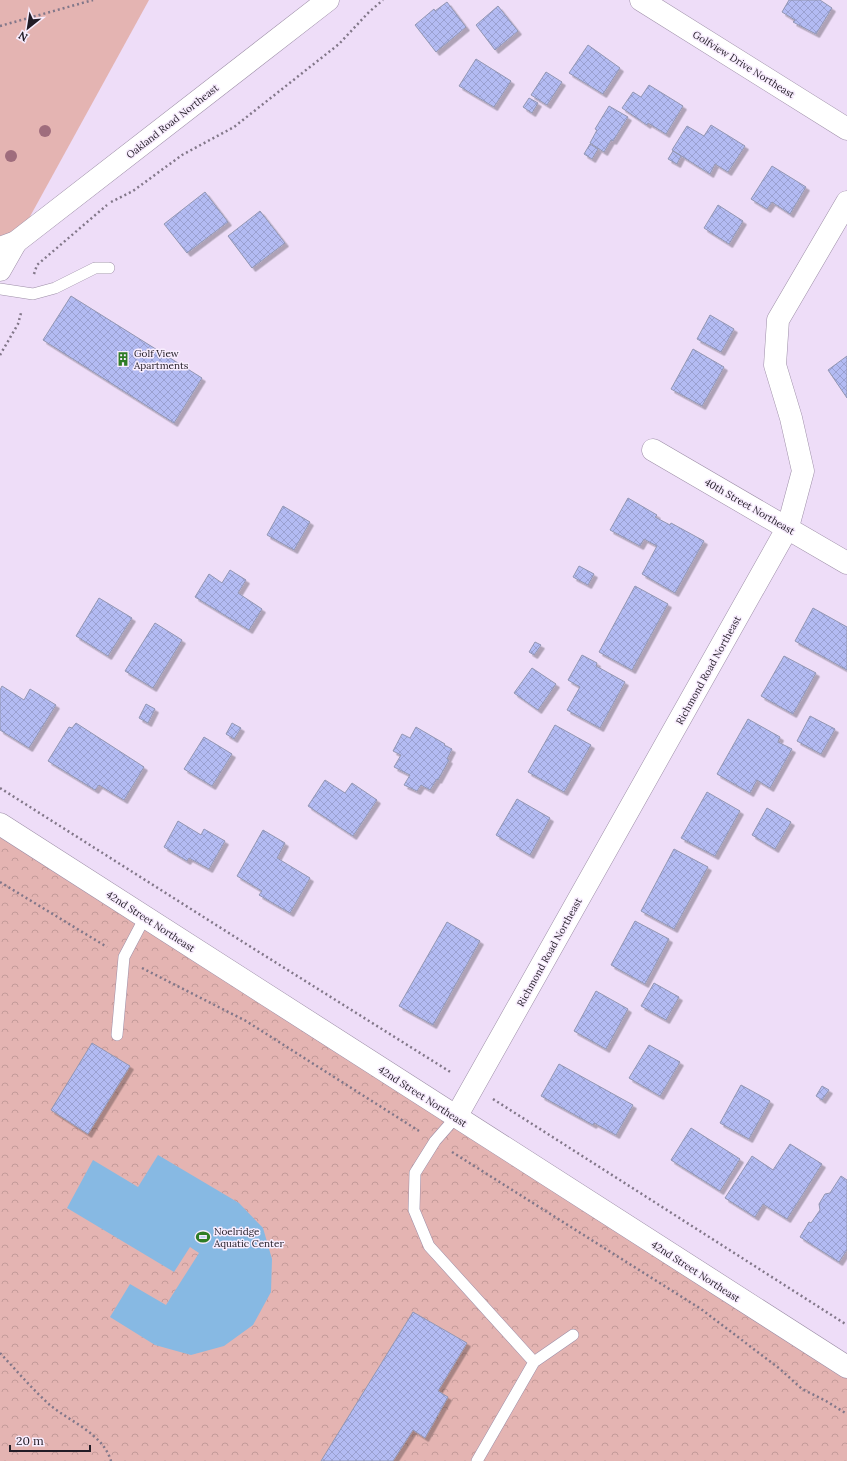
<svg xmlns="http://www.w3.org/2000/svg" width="847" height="1461" font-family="Lora,serif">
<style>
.green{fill:#e4b4b2}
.forest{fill:url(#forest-crowns)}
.water{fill:#87b9e3}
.building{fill:url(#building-cross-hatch);stroke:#9296b2;filter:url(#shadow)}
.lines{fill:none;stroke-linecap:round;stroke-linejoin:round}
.service-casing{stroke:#9d8ea7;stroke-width:12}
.minor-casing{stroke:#9d8ea7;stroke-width:23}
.tertiary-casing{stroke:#9d8ea7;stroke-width:23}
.secondary-casing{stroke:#9d8ea7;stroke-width:23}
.path{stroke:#827789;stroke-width:2.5;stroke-dasharray:2 3;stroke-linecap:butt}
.service{stroke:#fff;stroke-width:11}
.minor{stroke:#fff;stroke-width:22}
.tertiary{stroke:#fff;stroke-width:22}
.secondary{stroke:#fff;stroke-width:22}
.tree{fill:#9f6d7d}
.labels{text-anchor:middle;stroke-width:3;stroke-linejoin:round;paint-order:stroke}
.street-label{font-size:10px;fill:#221c26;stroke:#f8edfe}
.poi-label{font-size:10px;fill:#221c26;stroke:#f8edfe;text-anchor:start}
</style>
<defs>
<pattern id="forest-crowns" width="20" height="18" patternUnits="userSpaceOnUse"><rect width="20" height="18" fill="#e4b4b2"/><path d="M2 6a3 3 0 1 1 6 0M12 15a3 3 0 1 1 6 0" fill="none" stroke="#c39a99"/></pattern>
<pattern id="building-cross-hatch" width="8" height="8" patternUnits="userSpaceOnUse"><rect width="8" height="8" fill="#b3bbf3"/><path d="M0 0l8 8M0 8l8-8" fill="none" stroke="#9aa0d0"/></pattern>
<filter id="shadow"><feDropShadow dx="3.5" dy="3.5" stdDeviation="0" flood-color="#0004"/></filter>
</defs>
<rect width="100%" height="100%" fill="#eeddf8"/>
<path class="green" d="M 0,0 L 149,0 L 16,242 L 0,248 Z"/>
<path class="forest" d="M 0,824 L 847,1367 L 847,1461 L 0,1461 Z"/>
<path class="water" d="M 158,1155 L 239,1203 L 263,1228 L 272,1259 L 271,1292 L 253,1325 L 224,1346 L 191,1355 L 155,1345 L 110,1317 L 130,1284 L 166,1305 L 199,1253 L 190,1247 L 174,1272 L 67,1208 L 93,1160 L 138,1187 Z"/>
<path class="building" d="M 789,0 L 820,0 L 832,8 L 816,34 L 793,22 L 795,20 L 782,12 Z
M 447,2 L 466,27 L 436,52 L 415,25 L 434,9 L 435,11 Z
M 498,6 L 518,31 L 495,50 L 476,25 Z
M 588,45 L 620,68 L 603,94 L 569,73 Z
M 476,59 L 511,81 L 494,107 L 459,86 Z
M 546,72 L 562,82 L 547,105 L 531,95 Z
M 649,85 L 683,106 L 666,134 L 648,123 L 647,125 L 622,108 L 633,92 L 641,97 Z
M 529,98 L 538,103 L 532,113 L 523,107 Z
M 609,106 L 628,117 L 613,141 L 611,140 L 604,152 L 590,143 L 597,130 L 595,129 Z
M 711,125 L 745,146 L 728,172 L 715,164 L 710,174 L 672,150 L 687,126 L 704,136 Z
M 590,144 L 598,149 L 592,159 L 584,154 Z
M 673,151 L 681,156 L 677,164 L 668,159 Z
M 772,166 L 806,187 L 790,214 L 772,202 L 767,209 L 751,199 Z
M 205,192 L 228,222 L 187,253 L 164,224 Z
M 718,205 L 743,221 L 729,244 L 704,228 Z
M 260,211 L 285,243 L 252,268 L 228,236 Z
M 71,296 L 202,378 L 174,423 L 43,340 Z
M 710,315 L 734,329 L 721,352 L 697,339 Z
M 693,349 L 724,367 L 702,406 L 671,389 Z
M 847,356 L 847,398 L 828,370 Z
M 628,498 L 657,515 L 655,517 L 670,525 L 671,523 L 704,541 L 675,593 L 642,574 L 657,546 L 644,539 L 640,546 L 610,530 Z
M 283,506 L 310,522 L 294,550 L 267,535 Z
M 579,566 L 594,574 L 588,585 L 573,577 Z
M 230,570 L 246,580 L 238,593 L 262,609 L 249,630 L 195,597 L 209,574 L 222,583 Z
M 635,586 L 668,604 L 632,670 L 599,652 Z
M 99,598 L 132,618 L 108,656 L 76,636 Z
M 813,608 L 847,627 L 847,670 L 795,641 Z
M 155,623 L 182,640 L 153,688 L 125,671 Z
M 535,642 L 541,645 L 534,655 L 529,652 Z
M 582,655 L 597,663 L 596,666 L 625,682 L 600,728 L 567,710 L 580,687 L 568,680 Z
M 784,656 L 816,673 L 793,714 L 761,696 Z
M 532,668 L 556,684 L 538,710 L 514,693 Z
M 2,686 L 24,700 L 30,689 L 56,705 L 29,748 L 0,730 L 0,690 Z
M 146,704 L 155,709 L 148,723 L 139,718 Z
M 810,716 L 835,729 L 821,754 L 797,741 Z
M 748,719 L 780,737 L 778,742 L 792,749 L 770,788 L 757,780 L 750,793 L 717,774 Z
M 76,723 L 144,767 L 124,800 L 99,785 L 95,790 L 48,761 L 69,727 L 72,728 Z
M 232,723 L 241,728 L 234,739 L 226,734 Z
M 555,725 L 591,745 L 564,792 L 528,772 Z
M 416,727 L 445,744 L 444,745 L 452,749 L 447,759 L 449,760 L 438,780 L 437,779 L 430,790 L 421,785 L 417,791 L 404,785 L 410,775 L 394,767 L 401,755 L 393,751 L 402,734 L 410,738 Z
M 204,737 L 232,754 L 212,786 L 184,769 Z
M 325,780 L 345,793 L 352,783 L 377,800 L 353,836 L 308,806 Z
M 707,792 L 740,811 L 715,856 L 681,838 Z
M 517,799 L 550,818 L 530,855 L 496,835 Z
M 767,808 L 791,822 L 775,849 L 752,835 Z
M 178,821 L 201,835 L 204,829 L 225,841 L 209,869 L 189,858 L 187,861 L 164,847 Z
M 263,830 L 285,843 L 277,858 L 310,878 L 290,913 L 259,895 L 262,891 L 237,876 Z
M 674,849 L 708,867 L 674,929 L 641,911 Z
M 635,921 L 669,939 L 645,984 L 611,965 Z
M 447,922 L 480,941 L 433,1025 L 399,1006 Z
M 654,983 L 679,997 L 666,1020 L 641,1006 Z
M 596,991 L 628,1009 L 606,1049 L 574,1031 Z
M 92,1043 L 130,1066 L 88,1134 L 51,1110 Z
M 649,1045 L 680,1062 L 660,1096 L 629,1078 Z
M 559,1064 L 633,1105 L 616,1135 L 594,1123 L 593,1125 L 541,1096 Z
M 741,1085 L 770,1101 L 749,1139 L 720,1123 Z
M 822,1086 L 829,1090 L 822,1100 L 816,1096 Z
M 691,1128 L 740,1159 L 720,1191 L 671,1160 Z
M 790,1144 L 822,1164 L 787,1219 L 763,1204 L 755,1217 L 725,1198 L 752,1156 L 773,1170 Z
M 841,1176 L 847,1180 L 847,1250 L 839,1262 L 800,1237 L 809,1222 L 811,1223 L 820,1210 L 819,1204 L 825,1194 L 830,1193 Z
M 413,1312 L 467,1343 L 438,1391 L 448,1397 L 425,1438 L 413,1430 L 393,1461 L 321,1461 Z"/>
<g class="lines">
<defs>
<path id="service" d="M 0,289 L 33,294 L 55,288 L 95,268 L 109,268
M 117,1035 L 124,957 L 145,917
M 456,1117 L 435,1141 L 415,1173 L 414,1210 L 429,1246 L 534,1362 L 477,1461
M 534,1362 L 573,1335"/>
<path id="minor" d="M 641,0 L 847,129
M 0,270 L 16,242
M 653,450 L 847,563
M 456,1117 L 788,527 L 803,471 L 791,418 L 775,365 L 778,320 L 847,202"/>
<path id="tertiary" d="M 0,824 L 847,1367"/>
<path id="secondary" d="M 0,248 L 16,242 L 328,0"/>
</defs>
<use href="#service" class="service-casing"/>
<use href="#minor" class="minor-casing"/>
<use href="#tertiary" class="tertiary-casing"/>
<use href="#secondary" class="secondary-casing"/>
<path class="path" d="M 0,26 L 93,0
M 111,202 L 133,191 L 182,155 L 234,127 L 339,44 L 369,12 L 383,0
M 34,274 L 37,265 L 107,205
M 0,355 L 18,324 L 21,313
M 0,788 L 243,942 L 452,1073
M 0,882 L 107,947
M 142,968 L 246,1021 L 419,1131
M 493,1099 L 847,1325
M 452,1152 L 701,1309 L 780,1369 L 802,1389 L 826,1401 L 847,1414
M 0,1353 C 17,1371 33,1390 51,1406 C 71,1422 103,1434 111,1461"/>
<use href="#service" class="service"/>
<use href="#minor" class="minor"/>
<use href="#tertiary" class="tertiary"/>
<use href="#secondary" class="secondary"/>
</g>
<g class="tree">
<circle cx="45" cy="131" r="6"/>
<circle cx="11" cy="156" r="6"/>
</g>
<defs>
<symbol id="building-bare" viewBox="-9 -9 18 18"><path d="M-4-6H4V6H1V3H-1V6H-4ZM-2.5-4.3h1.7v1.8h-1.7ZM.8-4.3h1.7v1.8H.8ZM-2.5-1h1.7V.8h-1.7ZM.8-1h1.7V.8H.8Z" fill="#2e7c25" stroke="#f8edfe" stroke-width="2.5" paint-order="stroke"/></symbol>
<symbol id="stadium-bare" viewBox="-9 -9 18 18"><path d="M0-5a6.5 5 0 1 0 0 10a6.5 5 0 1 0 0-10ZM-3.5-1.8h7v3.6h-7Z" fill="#2e7c25" stroke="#f8edfe" stroke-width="2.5" paint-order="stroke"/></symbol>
</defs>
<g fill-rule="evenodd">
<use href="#building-bare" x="113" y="349" width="20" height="20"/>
<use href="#stadium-bare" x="193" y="1227" width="20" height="20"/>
</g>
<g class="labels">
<g class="street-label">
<text transform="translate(744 64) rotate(32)" y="4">Golfview Drive Northeast</text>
<text transform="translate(172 121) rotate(-38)" y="4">Oakland Road Northeast</text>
<text transform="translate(750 506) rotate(30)" y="4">40th Street Northeast</text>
<text transform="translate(708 670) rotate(-61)" y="4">Richmond Road Northeast</text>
<text transform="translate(151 921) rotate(33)" y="4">42nd Street Northeast</text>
<text transform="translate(549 952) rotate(-61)" y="4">Richmond Road Northeast</text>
<text transform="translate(423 1096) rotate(33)" y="4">42nd Street Northeast</text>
<text transform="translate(696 1271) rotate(33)" y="4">42nd Street Northeast</text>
</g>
<g class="poi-label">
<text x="134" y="357">Golf View<tspan x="134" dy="12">Apartments</tspan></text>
<text x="214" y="1235">Noelridge<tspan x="214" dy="12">Aquatic Center</tspan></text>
</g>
</g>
<g transform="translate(28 28) rotate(210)" stroke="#f8edfe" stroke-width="3" paint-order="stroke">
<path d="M0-3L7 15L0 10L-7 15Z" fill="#221c26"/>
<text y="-6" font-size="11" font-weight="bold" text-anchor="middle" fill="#221c26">N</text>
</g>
<path d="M10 1445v6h80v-6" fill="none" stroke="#221c26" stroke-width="2"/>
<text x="16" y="1445" font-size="12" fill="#221c26" stroke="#f8edfe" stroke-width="3" paint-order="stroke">20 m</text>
</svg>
